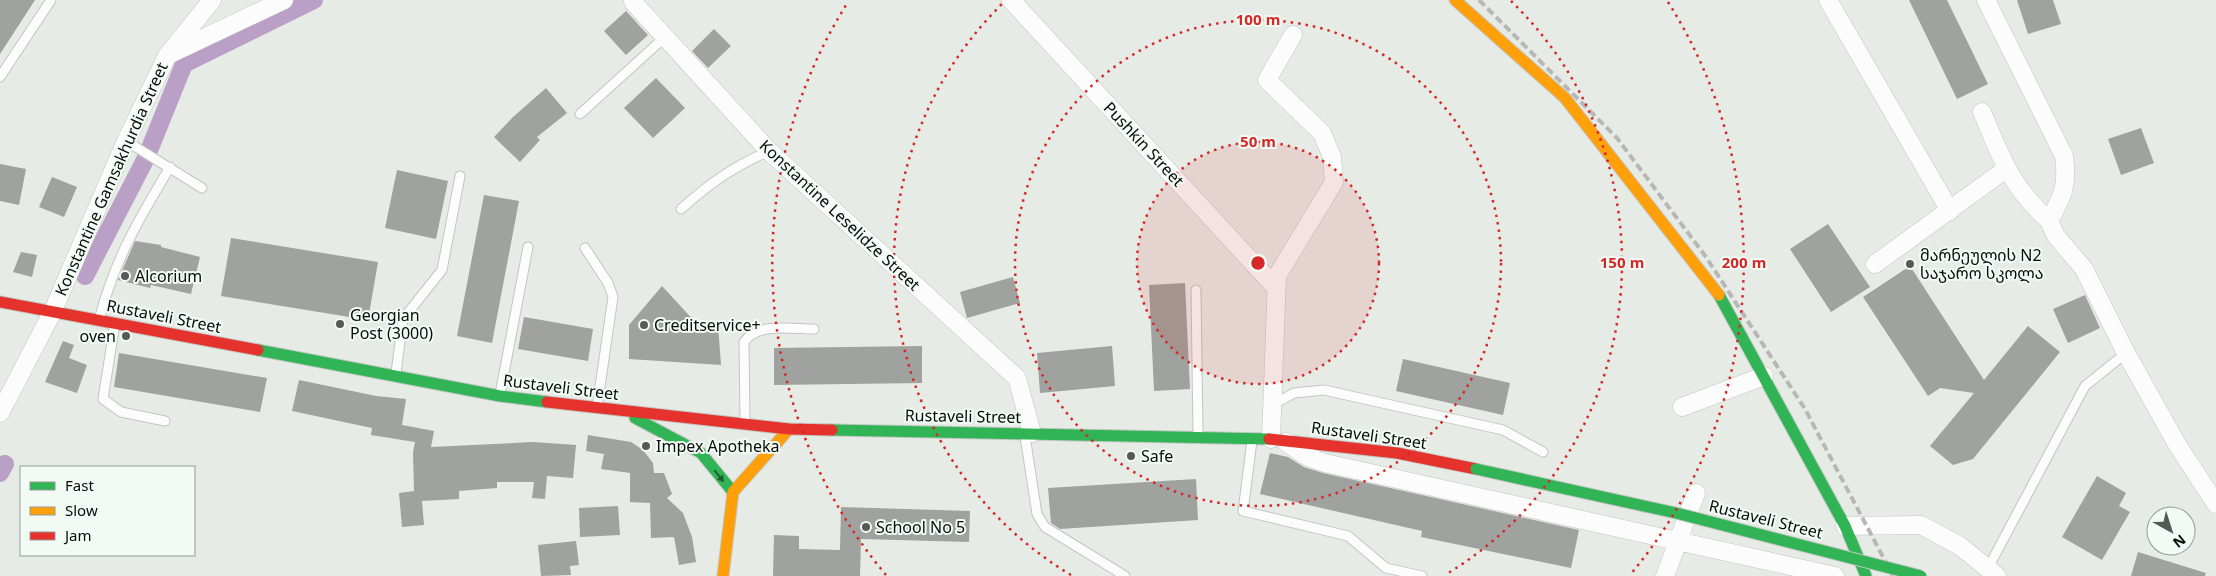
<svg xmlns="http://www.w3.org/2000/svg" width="2216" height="576" font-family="Georgia,'Noto Sans Georgian',serif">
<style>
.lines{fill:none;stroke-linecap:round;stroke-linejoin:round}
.canal{stroke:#ba9fc6;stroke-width:18}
.building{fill:#9fa29f}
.lane-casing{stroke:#c2c6c2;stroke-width:11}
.street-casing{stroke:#c2c6c2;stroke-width:19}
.fast-casing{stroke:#c2c6c2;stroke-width:13}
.slow-casing{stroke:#c2c6c2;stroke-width:13}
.jam-casing{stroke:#c2c6c2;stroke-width:13}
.lane{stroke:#fbfcfb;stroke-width:9}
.street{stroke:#fbfcfb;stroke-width:18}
.fast{stroke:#30b455;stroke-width:11}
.slow{stroke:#ff9f0a;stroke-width:11}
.jam{stroke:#e5322d;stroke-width:11}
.rail{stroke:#b6b7b6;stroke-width:4;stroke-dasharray:8 4;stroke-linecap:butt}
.fast-bridge-casing{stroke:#c2c6c2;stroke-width:13;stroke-linecap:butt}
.fast-bridge{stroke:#30b455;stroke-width:11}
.oneway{fill:#1c6030}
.ring{fill:none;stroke:#d62828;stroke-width:2.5;stroke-dasharray:2.5 5}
.poi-dot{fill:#565a57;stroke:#f1fbf3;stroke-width:2}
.labels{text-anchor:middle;stroke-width:4;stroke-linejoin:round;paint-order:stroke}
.street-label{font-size:16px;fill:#090c0a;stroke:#f1fbf3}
.poi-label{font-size:16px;fill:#090c0a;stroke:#f1fbf3;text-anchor:start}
.centre{fill:#d62828;stroke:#f1fbf3;stroke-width:2.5}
.ring-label{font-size:15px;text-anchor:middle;font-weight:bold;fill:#d62828;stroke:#f1fbf3;stroke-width:4;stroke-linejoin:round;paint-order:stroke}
</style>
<rect width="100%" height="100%" fill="#e6ebe6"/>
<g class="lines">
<path class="canal" d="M 85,276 L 146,158 L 184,64 L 314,0
M 0,473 L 5,464"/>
</g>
<path class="building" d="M 0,0 L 35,0 L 0,54 Z
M 1909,0 L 1947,0 L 1988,84 L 1957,99 Z
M 2017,0 L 2053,0 L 2061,24 L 2028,34 Z
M 626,11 L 648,35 L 626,55 L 604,31 Z
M 714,29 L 731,46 L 708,68 L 692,51 Z
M 656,78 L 685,108 L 653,138 L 624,108 Z
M 546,88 L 567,113 L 537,137 L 540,140 L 520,162 L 494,137 L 513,117 Z
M 2141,128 L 2154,163 L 2121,175 L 2108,139 Z
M 0,164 L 26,169 L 19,205 L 0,201 Z
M 397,170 L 448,181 L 436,239 L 385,228 Z
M 52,177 L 77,187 L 64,217 L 39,207 Z
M 484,195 L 519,201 L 492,343 L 457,336 Z
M 1828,224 L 1870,287 L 1831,312 L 1790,249 Z
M 231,238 L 378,262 L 368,320 L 221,296 Z
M 135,241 L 161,245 L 161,247 L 200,257 L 191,294 L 151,285 L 150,288 L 118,280 Z
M 21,252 L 37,255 L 32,277 L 13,272 Z
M 1910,266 L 1984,380 L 2028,326 L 2060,352 L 1973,459 L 1953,465 L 1930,446 L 1974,393 L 1940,388 L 1928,396 L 1863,297 Z
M 1013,277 L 1020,303 L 967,318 L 960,292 Z
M 1185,283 L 1190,389 L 1154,391 L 1149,285 Z
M 662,286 L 697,324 L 718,325 L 721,365 L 629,359 L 629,325 Z
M 2085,295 L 2100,328 L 2068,343 L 2053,309 Z
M 524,317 L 593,329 L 588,361 L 518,349 Z
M 63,341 L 74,345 L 69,358 L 87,365 L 77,393 L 45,382 Z
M 922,346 L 922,383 L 774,385 L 774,348 Z
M 1112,346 L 1115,386 L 1040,393 L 1037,353 Z
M 119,353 L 267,378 L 260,412 L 114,387 Z
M 1403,359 L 1510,383 L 1503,415 L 1396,391 Z
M 299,380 L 376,396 L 406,399 L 402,425 L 434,431 L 431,447 L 533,442 L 576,445 L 573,478 L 547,476 L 545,499 L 532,498 L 534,482 L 497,482 L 497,488 L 459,491 L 459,499 L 422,501 L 424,525 L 402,527 L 399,493 L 414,491 L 413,452 L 415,442 L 371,435 L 372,428 L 292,411 Z
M 588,435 L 631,442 L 643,450 L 653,463 L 654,473 L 664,473 L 672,494 L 667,498 L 683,513 L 692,537 L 696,562 L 679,565 L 674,537 L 651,538 L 650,503 L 630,502 L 630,473 L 601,469 L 604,454 L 586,451 Z
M 1270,453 L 1288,457 L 1304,467 L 1323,473 L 1579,530 L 1571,568 L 1421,537 L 1422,531 L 1260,494 Z
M 2097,476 L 2126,493 L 2119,506 L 2130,512 L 2102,560 L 2062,537 Z
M 1196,479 L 1198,520 L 1060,529 L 1051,523 L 1048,488 Z
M 618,506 L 620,535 L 580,537 L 579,508 Z
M 841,507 L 970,511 L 969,542 L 861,539 L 860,576 L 773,576 L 774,535 L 799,536 L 799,549 L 840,550 Z
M 576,541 L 579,565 L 570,566 L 571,575 L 541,576 L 538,545 Z
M 2138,552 L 2206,573 L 2205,576 L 2131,576 Z"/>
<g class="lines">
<defs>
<path id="lane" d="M 0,77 L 51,0
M 580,114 L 665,37
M 126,141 L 202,188
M 681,209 C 710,183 733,167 769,151
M 585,248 L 608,283 L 613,297 L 597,407
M 1196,290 L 1198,435
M 100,316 C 116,257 139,219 170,167
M 115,323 L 103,399 L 121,412 L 165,421
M 396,373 L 403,319 L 442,270 L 460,176
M 500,394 L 528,247
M 1272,405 L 1294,393 L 1324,390 L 1503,430 L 1543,452
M 745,422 L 744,342 C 758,322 792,329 814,329
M 1025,436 L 1037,514 L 1045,527 L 1125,576
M 1252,441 L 1243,511 L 1348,536 L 1386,568 L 1422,576
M 1987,570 L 2085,386 L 2126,353"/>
<path id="street" d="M 1011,0 L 1276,288
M 1828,0 L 1950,211
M 1986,0 L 2064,156 C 2068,186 2063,196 2049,221 L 2056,236 L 2084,269 L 2126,353 L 2178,446 L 2216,504
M 633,2 L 769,151 L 1017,378 L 1032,433
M 172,53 L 284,0
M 1982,112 C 2002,159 2010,185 2049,221
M 1875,264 L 2006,169
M 1682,407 L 1764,376
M 0,413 L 52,313 L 126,141 L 167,56 L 212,0
M 1271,439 L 1277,276 L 1334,182 L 1332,157 L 1322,133 L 1267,80 L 1293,35
M 1286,442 L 1308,457 L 1325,463 L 1835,576
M 1845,526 L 1921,525 L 1960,546 L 1997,576
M 1665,576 L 1696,493"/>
<path id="fast" d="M 1719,295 L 1845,526 L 1866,576
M 258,350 L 500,396 L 547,402
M 635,418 L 701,453 L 733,492
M 832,430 L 1269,439"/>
<path id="slow" d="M 1455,0 L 1565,98 L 1719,295
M 723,576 L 733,492 L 789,429"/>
<path id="jam" d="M 0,302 L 258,350
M 547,402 L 789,429 L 832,430
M 1269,439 L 1397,453 L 1476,469"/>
</defs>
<use href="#lane" class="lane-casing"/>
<use href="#street" class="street-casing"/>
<use href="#fast" class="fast-casing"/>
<use href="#slow" class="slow-casing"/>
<use href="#jam" class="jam-casing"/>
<use href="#lane" class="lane"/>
<use href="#street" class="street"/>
<use href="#fast" class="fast"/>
<use href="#slow" class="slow"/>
<use href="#jam" class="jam"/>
<path class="rail" d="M 1479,0 L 1617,138 L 1706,257 L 1805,409 L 1893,576"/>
<defs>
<path id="fast-bridge" d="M 1476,469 L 1676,513 L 1921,576"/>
</defs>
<use href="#fast-bridge" class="fast-bridge-casing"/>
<use href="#fast-bridge" class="fast-bridge"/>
</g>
<defs><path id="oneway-solid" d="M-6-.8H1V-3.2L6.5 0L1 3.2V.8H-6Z" transform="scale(1.25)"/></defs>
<use class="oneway" href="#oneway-solid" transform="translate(719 476) rotate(51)"/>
<circle cx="1258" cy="263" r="121" fill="#d62828" fill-opacity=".12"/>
<g class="ring">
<circle cx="1258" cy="263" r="121"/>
<circle cx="1258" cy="263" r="243"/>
<path d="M1071 575A364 364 0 0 1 1005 1M1511 1A364 364 0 0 1 1445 575"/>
<path d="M886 575A486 486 0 0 1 848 2M1668 2A486 486 0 0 1 1630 575"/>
</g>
<g class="poi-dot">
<circle cx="1910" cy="264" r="5"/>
<circle cx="125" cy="276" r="5"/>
<circle cx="340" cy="324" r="5"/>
<circle cx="644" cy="325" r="5"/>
<circle cx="126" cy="336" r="5"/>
<circle cx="646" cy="446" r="5"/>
<circle cx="1131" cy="456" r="5"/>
<circle cx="866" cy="527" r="5"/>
</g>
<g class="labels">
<g class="street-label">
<text transform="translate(1144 144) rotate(47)" y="6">Pushkin Street</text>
<text transform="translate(111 179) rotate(-66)" y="6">Konstantine Gamsakhurdia Street</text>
<text transform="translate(840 215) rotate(43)" y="6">Konstantine Leselidze Street</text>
<text transform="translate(164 316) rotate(11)" y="6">Rustaveli Street</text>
<text transform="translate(561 387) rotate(7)" y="6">Rustaveli Street</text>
<text transform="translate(963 416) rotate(1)" y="6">Rustaveli Street</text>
<text transform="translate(1369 435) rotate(8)" y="6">Rustaveli Street</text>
<text transform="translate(1766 519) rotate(14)" y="6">Rustaveli Street</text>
</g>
<g class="poi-label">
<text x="1920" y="261">მარნეულის N2<tspan x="1920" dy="18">საჯარო სკოლა</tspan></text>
<text x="135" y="282">Alcorium</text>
<text x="350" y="321">Georgian<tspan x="350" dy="18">Post (3000)</tspan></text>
<text x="654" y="331">Creditservice+</text>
<text x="116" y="342" text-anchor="end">oven</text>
<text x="656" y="452">Impex Apotheka</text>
<text x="1141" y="462">Safe</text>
<text x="876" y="533">School No 5</text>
</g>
</g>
<circle cx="1258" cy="263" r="8" class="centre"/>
<g class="ring-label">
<text x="1258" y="25">100 m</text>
<text x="1258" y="147">50 m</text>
<text x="1622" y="268">150 m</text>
<text x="1744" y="268">200 m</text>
</g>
<rect x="20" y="466" width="175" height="90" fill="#f1fbf3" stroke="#949b96"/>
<rect x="30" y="482" width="25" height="8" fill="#30b455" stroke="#949b96"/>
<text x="65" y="491" font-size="15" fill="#090c0a">Fast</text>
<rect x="30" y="507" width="25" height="8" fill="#ff9f0a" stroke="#949b96"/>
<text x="65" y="516" font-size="15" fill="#090c0a">Slow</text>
<rect x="30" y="532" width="25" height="8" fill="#e5322d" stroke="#949b96"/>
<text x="65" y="541" font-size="15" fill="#090c0a">Jam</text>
<g transform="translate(2171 531) rotate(141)"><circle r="24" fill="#f1fbf3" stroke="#949b96"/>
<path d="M0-4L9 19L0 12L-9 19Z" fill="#565a57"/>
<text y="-8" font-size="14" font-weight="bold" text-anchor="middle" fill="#090c0a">N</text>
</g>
</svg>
